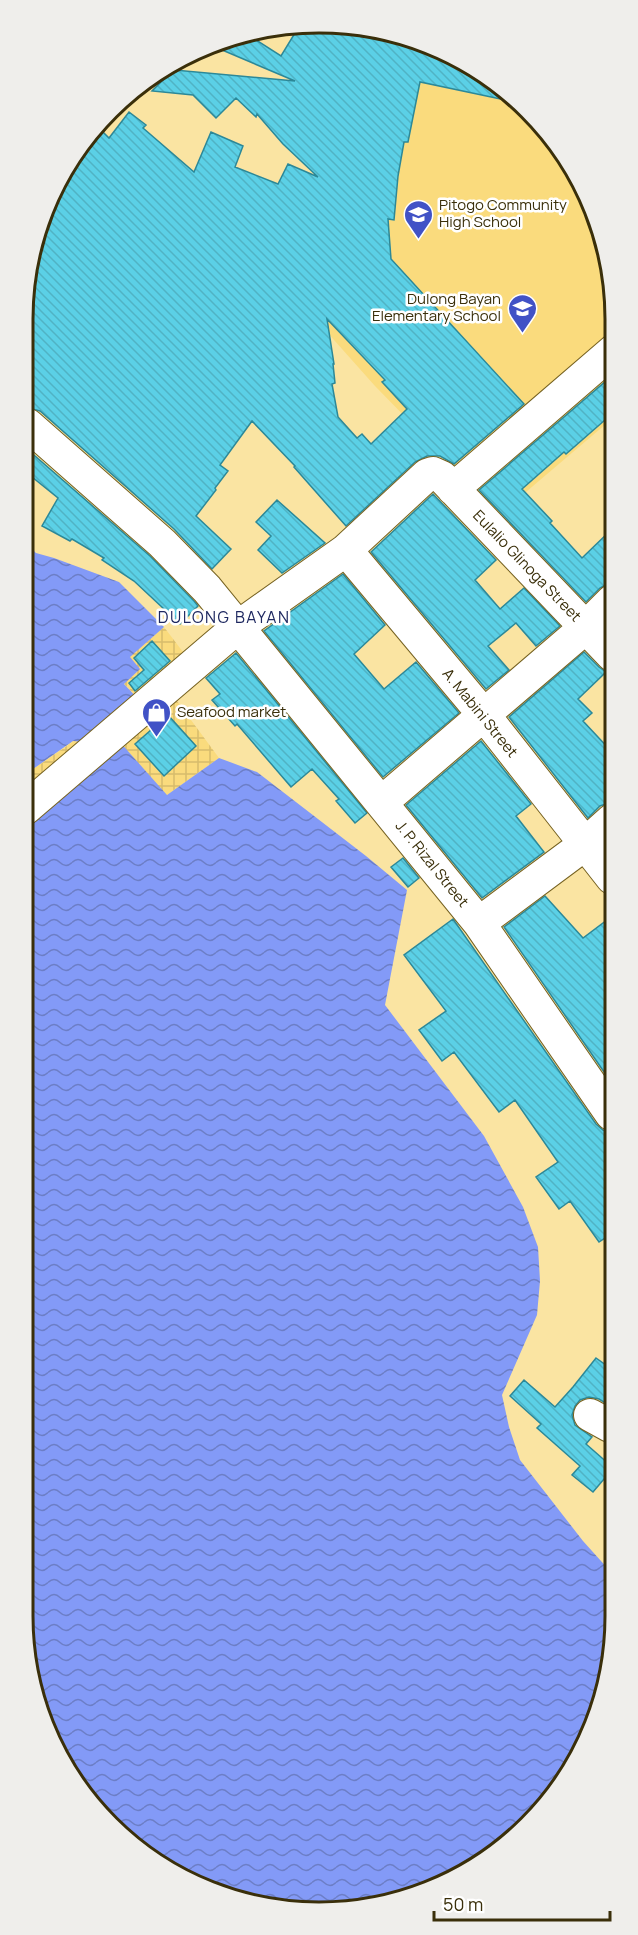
<svg xmlns="http://www.w3.org/2000/svg" width="638" height="1935" font-family="Manrope,sans-serif">
<style>
.built{fill:#fadb7d}
.industrial{fill:url(#industrial-grid)}
.water{fill:url(#water-waves)}
.building{fill:url(#building-back-hatch);stroke:#2c8898;stroke-width:1.5;fill-rule:evenodd}
.lines{fill:none;stroke-linecap:round;stroke-linejoin:round}
.minor-casing{stroke:#766221;stroke-width:34}
.minor{stroke:#fff;stroke-width:32}
.labels{text-anchor:middle;stroke-width:5;stroke-linejoin:round;paint-order:stroke}
.poi-label{font-size:15px;fill:#3a2f0a;stroke:#fff;text-anchor:start}
.street-label{font-size:15px;fill:#3a2f0a;stroke:#fff}
.neighbourhood-label{font-size:16px;letter-spacing:1.5px;fill:#1e2860;stroke:#fff}
.rim{fill:none;stroke:#3a2f0a;stroke-width:3}
</style>
<defs>
<pattern id="industrial-grid" width="8" height="8" patternUnits="userSpaceOnUse" patternTransform="scale(1.5)"><rect width="8" height="8" fill="#fadb7d"/><path d="M0 4h8M4 0v8" fill="none" stroke="#d7bc6b"/></pattern>
<pattern id="water-waves" width="16" height="10" patternUnits="userSpaceOnUse" patternTransform="scale(1.5)"><rect width="16" height="10" fill="#839af7"/><path d="M0 5q4-4 8 0t8 0" fill="none" stroke="#6c7ec6"/></pattern>
<pattern id="building-back-hatch" width="6" height="6" patternUnits="userSpaceOnUse" patternTransform="scale(1.5)"><rect width="6" height="6" fill="#5bd0e6"/><path d="M-1 5l2 2M0 0l6 6M5-1l2 2" fill="none" stroke="#50b3c4"/></pattern>
</defs>
<rect width="100%" height="100%" fill="#fae4a2"/>
<path class="built" d="M 377,38 L 467,62 L 542,123 L 585,188 L 613,280 L 613,418 L 500,514 L 375,386 L 326,331 L 285,289 Z"/>
<path class="industrial" d="M 164,627 L 202,677 L 177,701 L 219,758 L 167,795 L 26,817 L 26,774 L 74,741 L 141,701 L 124,684 L 129,657 Z"/>
<path class="water" d="M 27,544 L 36,553 L 54,558 L 119,582 L 164,627 L 130,657 L 140,669 L 124,684 L 141,702 L 94,743 L 73,741 L 26,774 Z
M 119,741 L 167,795 L 219,758 L 257,772 L 366,856 L 407,890 L 385,1005 L 484,1136 L 523,1207 L 538,1247 L 540,1281 L 537,1315 L 502,1395 L 509,1427 L 520,1460 L 583,1541 L 610,1571 L 610,1674 L 566,1780 L 484,1862 L 395,1902 L 281,1910 L 188,1882 L 96,1812 L 45,1729 L 23,1616 L 26,817 Z"/>
<path class="building" d="M 298,28 L 377,28 L 467,62 L 515,102 L 420,82 L 408,142 L 404,142 L 398,176 L 394,220 L 388,219 L 391,259 L 524,404 L 454,464 L 440,456 L 427,456 L 415,462 L 346,526 L 294,467 L 295,466 L 252,421 L 220,465 L 228,471 L 215,488 L 216,490 L 196,516 L 231,549 L 212,569 L 174,529 L 40,411 L 28,408 L 28,261 L 73,154 L 99,128 L 109,138 L 129,112 L 146,125 L 143,128 L 194,172 L 211,132 L 243,146 L 235,167 L 278,184 L 288,164 L 318,177 L 283,144 L 257,114 L 256,117 L 236,98 L 216,118 L 193,95 L 152,91 L 164,79 L 164,69 L 295,81 L 215,47 L 247,34 L 281,56 ZM 327,319 L 385,380 L 382,382 L 407,409 L 371,444 L 362,434 L 357,438 L 338,417 L 332,384 L 335,383 L 333,364 L 334,364 Z
M 613,375 L 613,413 L 566,454 L 564,452 L 522,489 L 552,521 L 550,523 L 582,558 L 612,529 L 612,584 L 607,584 L 600,588 L 586,602 L 479,490 Z
M 27,449 L 150,556 L 194,601 L 198,606 L 180,624 L 134,581 L 102,560 L 104,558 L 72,539 L 70,541 L 42,526 L 58,498 L 27,473 Z
M 433,494 L 496,560 L 475,580 L 500,609 L 524,588 L 560,626 L 536,646 L 516,623 L 488,646 L 509,670 L 486,689 L 371,552 Z
M 277,500 L 325,543 L 282,573 L 258,550 L 271,536 L 256,522 Z
M 343,574 L 385,625 L 354,654 L 384,689 L 416,662 L 459,713 L 383,777 L 264,631 Z
M 152,641 L 170,661 L 135,691 L 129,683 L 144,670 L 134,658 Z
M 584,652 L 599,667 L 606,672 L 578,699 L 592,713 L 583,721 L 612,752 L 612,802 L 600,806 L 588,818 L 509,717 Z
M 236,653 L 367,813 L 355,823 L 336,801 L 339,799 L 312,769 L 291,787 L 237,724 L 235,726 L 212,700 L 220,694 L 206,678 Z
M 168,715 L 196,746 L 164,776 L 135,744 Z
M 481,741 L 531,804 L 516,816 L 544,852 L 482,898 L 406,805 Z
M 403,858 L 419,878 L 408,887 L 391,867 Z
M 545,896 L 583,938 L 611,917 L 611,1082 L 504,927 Z
M 453,919 L 596,1124 L 603,1130 L 611,1132 L 611,1234 L 599,1242 L 570,1201 L 559,1209 L 536,1177 L 558,1162 L 515,1100 L 499,1112 L 454,1052 L 442,1061 L 419,1030 L 446,1011 L 404,955 Z
M 596,1358 L 610,1368 L 610,1406 L 599,1399 L 589,1397 L 580,1400 L 575,1406 L 572,1415 L 575,1425 L 592,1437 L 586,1444 L 610,1465 L 610,1472 L 593,1492 L 572,1475 L 580,1466 L 537,1428 L 541,1424 L 510,1396 L 524,1380 L 555,1407 L 573,1387 Z"/>
<g class="lines">
<defs>
<path id="minor" d="M 28,425 L 162,543 L 207,589 L 479,923 L 611,1114
M 453,489 L 613,351
M 346,550 L 484,715 L 612,878
M 382,802 L 585,628 L 612,601
M 26,808 L 239,626 L 346,550 L 427,475 L 433,473 L 442,477 L 612,655
M 479,923 L 584,845 L 612,820
M 590,1415 L 610,1426"/>
</defs>
<use href="#minor" class="minor-casing"/>
<use href="#minor" class="minor"/>
</g>
<defs>
<symbol id="school-pin" viewBox="-11 -11 22 30"><path d="M0 17L-7.5 6A9.5 9.5 0 1 1 7.5 6Z" fill="#4152c6" stroke="#fff"/><path d="M0-5L7-2L0 1L-7-2ZM-4 1L0 2.5L4 1V4Q0 6-4 4Z" fill="#fff"/></symbol>
<symbol id="shop-pin" viewBox="-11 -11 22 30"><path d="M0 17L-7.5 6A9.5 9.5 0 1 1 7.5 6Z" fill="#4152c6" stroke="#fff"/><path d="M-5-2.5h2.3a2.7 3.5 0 0 1 5.4 0H5L5.5 6h-11ZM-1.5-2.5h3a1.5 2.3 0 0 0-3 0Z" fill="#fff"/></symbol>
</defs>
<g fill-rule="evenodd">
<use href="#school-pin" x="402" y="198" width="33" height="45"/>
<use href="#school-pin" x="506" y="292" width="33" height="45"/>
<use href="#shop-pin" x="140" y="696" width="33" height="45"/>
</g>
<g class="labels">
<g class="poi-label">
<text x="439" y="210">Pitogo Community<tspan x="439" dy="17">High School</tspan></text>
<text x="501" y="304" text-anchor="end">Dulong Bayan<tspan x="501" dy="17">Elementary School</tspan></text>
<text x="177" y="717">Seafood market</text>
</g>
<g class="street-label">
<text transform="translate(527 566) rotate(46)" y="5">Eulalio Glinoga Street</text>
<text transform="translate(480 713) rotate(51)" y="5">A. Mabini Street</text>
<text transform="translate(432 864) rotate(51)" y="5">J. P. Rizal Street</text>
</g>
<g class="neighbourhood-label">
<text x="224" y="623">DULONG BAYAN</text>
</g>
</g>
<path d="M0 0H638V1935H0ZM319 33H319A286 286 0 0 1 605 319V1616A286 286 0 0 1 319 1902H319A286 286 0 0 1 33 1616V319A286 286 0 0 1 319 33Z" fill="#efeeeb" fill-rule="evenodd"/>
<path class="rim" d="M319 33H319A286 286 0 0 1 605 319V1616A286 286 0 0 1 319 1902H319A286 286 0 0 1 33 1616V319A286 286 0 0 1 319 33Z"/>
<path d="M434 1911v9h176v-9" fill="none" stroke="#3a2f0a" stroke-width="3"/>
<text x="443" y="1911" font-size="18" fill="#3a2f0a" stroke="#ffffff" stroke-width="4.5" paint-order="stroke">50 m</text>
</svg>
